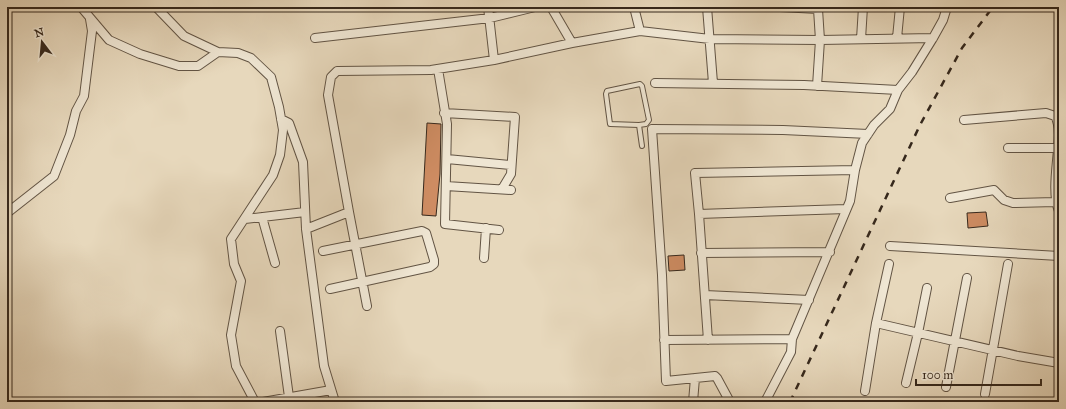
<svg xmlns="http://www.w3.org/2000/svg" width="1066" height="409" font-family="'IM FELL Great Primer',serif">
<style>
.building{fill:#ce8c62;stroke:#36281c}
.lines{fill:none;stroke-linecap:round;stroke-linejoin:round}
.service-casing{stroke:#625444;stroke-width:6}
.minor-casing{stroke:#625444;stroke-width:10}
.service{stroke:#efe6d3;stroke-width:4}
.minor{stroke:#efe6d3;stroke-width:8}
.rail{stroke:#36281c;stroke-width:2.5;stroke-dasharray:7 7;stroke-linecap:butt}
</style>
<rect width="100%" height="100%" fill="#e7d8bc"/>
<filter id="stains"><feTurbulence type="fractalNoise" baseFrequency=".005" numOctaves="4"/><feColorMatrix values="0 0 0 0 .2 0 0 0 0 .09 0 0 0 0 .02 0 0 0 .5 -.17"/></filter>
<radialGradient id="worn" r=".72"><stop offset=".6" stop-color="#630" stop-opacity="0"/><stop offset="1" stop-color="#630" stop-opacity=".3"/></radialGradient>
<path class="building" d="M 427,123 L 441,124 L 440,174 L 436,216 L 422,215 Z
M 986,212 L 988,226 L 968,228 L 967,213 Z
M 684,255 L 685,270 L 669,271 L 668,256 Z"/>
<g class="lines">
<defs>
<path id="service" d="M 639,125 L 610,124 L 606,94 L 607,91 L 640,84 L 642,86 L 649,120 L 646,124 L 639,125 L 642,146"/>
<path id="minor" d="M 81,7 L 109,40 L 140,54 L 179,66 L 198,66 L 218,52 L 238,53 L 251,58 L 271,77 L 279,107 L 283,130 L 280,155 L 273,175 L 231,239 L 234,264 L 241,281 L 231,335 L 236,366 L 255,402
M 156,7 L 184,36 L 218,52
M 551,7 L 572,43 L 640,31 L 710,39 L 820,40 L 933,38
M 634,7 L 640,31
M 707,7 L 713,83
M 780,7 L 818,9 L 820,40 L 817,86
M 315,38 L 490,18 L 535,7
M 897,38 L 900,7
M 861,39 L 863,7
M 494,60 L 572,43
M 438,69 L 447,124 L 445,224 L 499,230
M 655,83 L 804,85 L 898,90
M 444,113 L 515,117 L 511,174 L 502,189
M 281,119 L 289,123 L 303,162 L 306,229 L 324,366 L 335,402
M 964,120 L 1046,113 L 1055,116 C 1066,134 1048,185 1059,211
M 1008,148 L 1059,148
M 447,159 L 511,165
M 446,186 L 511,190
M 950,198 L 994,190 L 1004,200 L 1013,203 L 1055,202
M 349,212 L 367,306
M 7,213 L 54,176 L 70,135 L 76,111 L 84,96 L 92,31 L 90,19
M 699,214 L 695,173 L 855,170
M 262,217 L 275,263
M 245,219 L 305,212
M 306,229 L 349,212 L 328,95 L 331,77 L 337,71 L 431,70 L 494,60 L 488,7
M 890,246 L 1059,256
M 323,251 L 422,231 L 426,233 L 434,260 L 434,264 L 430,267 L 330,289
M 701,253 L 830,252
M 484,258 L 486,228
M 705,295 L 809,300
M 876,323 L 1018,356 L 1059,363
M 280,331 L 289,397
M 664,340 L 792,339
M 708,340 L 699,214 L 846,209
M 906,383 L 918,333 L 927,288
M 946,387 L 967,278
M 865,391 L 876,323 L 889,264
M 985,394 L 1008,264
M 263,402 L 331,390
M 693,402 L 695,378
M 730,402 L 717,378 L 715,376 L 666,381 L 662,275 L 652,129 L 783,130 L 868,134
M 765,402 L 791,352 L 792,339 L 850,201 L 855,170 L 862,143 L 874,125 L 890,109 L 898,90 L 912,72 L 933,38 L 943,20 L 947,7"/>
</defs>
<use href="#service" class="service-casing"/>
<use href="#minor" class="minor-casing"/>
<use href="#service" class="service"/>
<use href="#minor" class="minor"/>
<path class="rail" d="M 790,402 L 920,125 L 962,48 L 993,7"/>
</g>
<rect width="1066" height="409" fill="none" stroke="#e7d8bc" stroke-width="24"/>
<rect x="8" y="8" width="1050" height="393" fill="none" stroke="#36281c" stroke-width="2"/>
<rect x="12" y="12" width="1042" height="385" fill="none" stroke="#36281c"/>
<g transform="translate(42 42) rotate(344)" stroke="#efe6d3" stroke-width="3" paint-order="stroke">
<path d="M0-3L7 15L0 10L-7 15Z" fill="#36281c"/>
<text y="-6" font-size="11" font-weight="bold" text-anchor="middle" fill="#36281c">N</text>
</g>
<path d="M916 379v6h125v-6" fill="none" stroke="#36281c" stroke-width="2"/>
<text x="922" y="379" font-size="12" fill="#36281c" stroke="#efe6d3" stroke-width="3" paint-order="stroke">100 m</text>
<rect width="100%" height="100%" filter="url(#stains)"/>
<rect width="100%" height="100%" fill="url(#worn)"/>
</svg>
